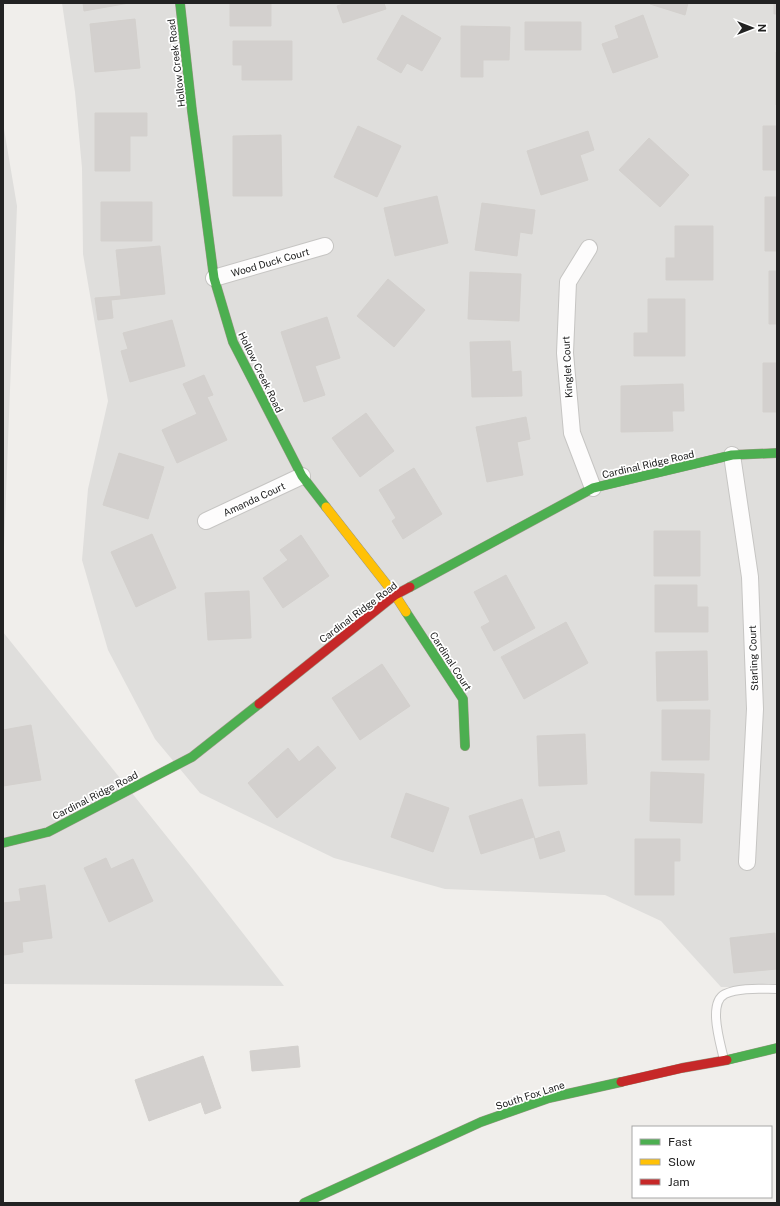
<svg xmlns="http://www.w3.org/2000/svg" width="780" height="1206" font-family="'Public Sans',sans-serif">
<style>
.residential{fill:#dfdedc}
.building{fill:#d3d0ce;stroke:#d3d0cd}
.lines{fill:none;stroke-linecap:round;stroke-linejoin:round}
.lane-casing{stroke:#c6c5c3;stroke-width:10}
.street-casing{stroke:#c6c5c3;stroke-width:18}
.fast-casing{stroke:#999884;stroke-width:10}
.slow-casing{stroke:#999884;stroke-width:10}
.jam-casing{stroke:#999884;stroke-width:10}
.lane{stroke:#fdfcfc;stroke-width:8}
.street{stroke:#fdfcfc;stroke-width:16}
.fast{stroke:#4caf50;stroke-width:9}
.slow{stroke:#ffc107;stroke-width:9}
.jam{stroke:#c62828;stroke-width:9}
.labels{text-anchor:middle;stroke-width:3.5;stroke-linejoin:round;paint-order:stroke}
.street-label{font-size:10px;fill:#222;stroke:#fff}
</style>
<rect width="100%" height="100%" fill="#f0eeeb"/>
<path class="residential" d="M 62,3 L 777,3 L 777,987 L 721,987 L 661,921 L 605,895 L 445,889 L 334,858 L 200,793 L 155,739 L 108,650 L 82,560 L 88,489 L 108,401 L 83,254 L 82,168 L 75,92 Z
M 3,123 L 17,206 L 3,573 Z
M 3,632 L 192,868 L 284,986 L 3,984 Z"/>
<path class="building" d="M 83,3 L 129,3 L 84,11 Z
M 230,3 L 271,3 L 271,26 L 230,26 Z
M 347,3 L 384,3 L 386,9 L 343,23 L 337,6 Z
M 650,3 L 688,3 L 685,15 L 650,4 Z
M 774,3 L 777,3 L 777,14 L 774,14 Z
M 402,15 L 441,38 L 422,71 L 407,63 L 401,73 L 377,59 Z
M 643,15 L 658,57 L 613,73 L 602,44 L 619,38 L 615,26 Z
M 135,19 L 140,68 L 95,72 L 90,24 Z
M 525,22 L 581,22 L 581,50 L 525,50 Z
M 461,26 L 510,27 L 509,60 L 483,60 L 483,77 L 461,77 Z
M 233,41 L 292,41 L 292,80 L 242,80 L 242,65 L 233,65 Z
M 776,52 L 777,52 L 777,105 L 776,105 Z
M 95,113 L 147,113 L 147,136 L 130,136 L 130,171 L 95,171 Z
M 358,126 L 401,146 L 377,197 L 334,177 Z
M 763,126 L 777,126 L 777,170 L 763,170 Z
M 588,131 L 594,150 L 580,155 L 588,180 L 541,195 L 527,151 Z
M 281,135 L 282,196 L 233,196 L 233,136 Z
M 649,138 L 689,175 L 660,207 L 619,170 Z
M 437,196 L 448,243 L 395,256 L 384,208 Z
M 765,197 L 777,197 L 777,251 L 765,251 Z
M 101,202 L 152,202 L 152,241 L 101,241 Z
M 482,203 L 535,210 L 532,234 L 520,232 L 517,256 L 475,250 Z
M 675,226 L 713,226 L 713,280 L 666,280 L 666,258 L 675,258 Z
M 160,246 L 165,294 L 111,300 L 113,318 L 98,320 L 95,298 L 121,296 L 116,250 Z
M 769,271 L 777,271 L 777,324 L 769,324 Z
M 470,272 L 521,274 L 519,321 L 468,319 Z
M 388,279 L 425,310 L 394,347 L 357,316 Z
M 648,299 L 685,299 L 685,356 L 634,356 L 634,333 L 648,333 Z
M 327,317 L 340,358 L 315,366 L 325,395 L 304,402 L 281,332 Z
M 172,320 L 185,366 L 130,382 L 121,351 L 128,349 L 123,333 Z
M 510,341 L 512,372 L 521,371 L 522,396 L 472,397 L 470,342 Z
M 763,363 L 777,363 L 777,412 L 763,412 Z
M 204,375 L 213,395 L 207,397 L 227,440 L 177,463 L 162,430 L 197,414 L 183,384 Z
M 683,384 L 684,411 L 672,411 L 673,431 L 621,432 L 621,386 Z
M 366,413 L 394,451 L 360,477 L 332,438 Z
M 526,417 L 530,439 L 517,442 L 523,475 L 487,482 L 476,427 Z
M 119,453 L 164,467 L 148,519 L 103,505 Z
M 414,468 L 442,514 L 403,539 L 392,521 L 396,518 L 379,490 Z
M 654,531 L 700,531 L 700,576 L 654,576 Z
M 152,534 L 176,588 L 136,607 L 111,552 Z
M 301,535 L 329,576 L 283,608 L 263,578 L 288,560 L 280,550 Z
M 506,575 L 535,628 L 494,651 L 481,627 L 490,622 L 474,592 Z
M 655,585 L 697,585 L 697,607 L 708,607 L 708,632 L 655,632 Z
M 249,591 L 251,638 L 208,640 L 205,593 Z
M 566,622 L 588,663 L 524,699 L 501,657 Z
M 707,651 L 708,700 L 657,701 L 656,652 Z
M 382,664 L 410,706 L 360,740 L 332,698 Z
M 662,710 L 710,710 L 709,760 L 662,760 Z
M 31,725 L 41,780 L 3,786 L 3,730 Z
M 585,734 L 587,784 L 539,786 L 537,736 Z
M 318,746 L 336,768 L 277,818 L 248,783 L 288,748 L 299,762 Z
M 651,772 L 704,774 L 702,823 L 650,821 Z
M 406,793 L 449,808 L 433,852 L 391,837 Z
M 522,799 L 535,839 L 559,831 L 565,851 L 540,859 L 534,837 L 481,854 L 469,816 Z
M 635,839 L 680,839 L 680,861 L 674,861 L 674,895 L 635,895 Z
M 106,858 L 111,869 L 133,859 L 153,901 L 109,922 L 84,868 Z
M 45,885 L 52,938 L 22,942 L 23,952 L 4,955 L 3,946 L 3,903 L 21,901 L 19,889 Z
M 775,933 L 777,969 L 734,973 L 730,938 Z
M 298,1046 L 300,1067 L 252,1071 L 250,1051 Z
M 203,1056 L 221,1108 L 205,1114 L 201,1102 L 149,1121 L 135,1080 Z"/>
<g class="lines">
<defs>
<path id="lane" d="M 724,1060 C 721,1045 707,1003 725,994 C 740,987 761,989 777,989"/>
<path id="street" d="M 589,248 L 568,282 L 565,353 L 572,433 L 593,488
M 214,278 L 325,246
M 732,455 L 750,577 L 755,709 L 747,862
M 206,521 L 302,476"/>
<path id="fast" d="M 180,3 L 192,111 L 214,278 L 233,342 L 302,476 L 326,507
M 410,587 L 593,488 L 732,455 L 777,453
M 406,612 L 463,699 L 465,746
M 3,843 L 48,832 L 192,757 L 259,704
M 727,1060 L 777,1048
M 304,1203 L 481,1122 L 549,1098 L 621,1082"/>
<path id="slow" d="M 326,507 L 395,595 L 406,612"/>
<path id="jam" d="M 259,704 L 395,595 L 410,587
M 621,1082 L 682,1068 L 727,1060"/>
</defs>
<use href="#lane" class="lane-casing"/>
<use href="#street" class="street-casing"/>
<use href="#fast" class="fast-casing"/>
<use href="#slow" class="slow-casing"/>
<use href="#jam" class="jam-casing"/>
<use href="#lane" class="lane"/>
<use href="#street" class="street"/>
<use href="#fast" class="fast"/>
<use href="#slow" class="slow"/>
<use href="#jam" class="jam"/>
</g>
<g class="labels">
<g class="street-label">
<text transform="translate(176 63) rotate(-97)" y="4">Hollow Creek Road</text>
<text transform="translate(270 262) rotate(-16)" y="4">Wood Duck Court</text>
<text transform="translate(567 367) rotate(-93)" y="4">Kinglet Court</text>
<text transform="translate(261 372) rotate(64)" y="4">Hollow Creek Road</text>
<text transform="translate(648 464) rotate(-13)" y="4">Cardinal Ridge Road</text>
<text transform="translate(254 499) rotate(-25)" y="4">Amanda Court</text>
<text transform="translate(358 612) rotate(-37)" y="4">Cardinal Ridge Road</text>
<text transform="translate(753 658) rotate(-92)" y="4">Starling Court</text>
<text transform="translate(451 661) rotate(57)" y="4">Cardinal Court</text>
<text transform="translate(95 795) rotate(-27)" y="4">Cardinal Ridge Road</text>
<text transform="translate(530 1095) rotate(-18)" y="4">South Fox Lane</text>
</g>
</g>
<rect width="780" height="1206" fill="none" stroke="#222222" stroke-width="8"/>
<rect x="632" y="1126" width="140" height="72" fill="#ffffff" stroke="#a7a7a7"/>
<rect x="640" y="1139" width="20" height="6" fill="#4caf50" stroke="#a7a7a7"/>
<text x="668" y="1146" font-size="12" fill="#222222">Fast</text>
<rect x="640" y="1159" width="20" height="6" fill="#ffc107" stroke="#a7a7a7"/>
<text x="668" y="1166" font-size="12" fill="#222222">Slow</text>
<rect x="640" y="1179" width="20" height="6" fill="#c62828" stroke="#a7a7a7"/>
<text x="668" y="1186" font-size="12" fill="#222222">Jam</text>
<g transform="translate(752 28) rotate(90)" stroke="#ffffff" stroke-width="3" paint-order="stroke">
<path d="M0-3L7 15L0 10L-7 15Z" fill="#222222"/>
<text y="-6" font-size="11" font-weight="bold" text-anchor="middle" fill="#222222">N</text>
</g>
</svg>
